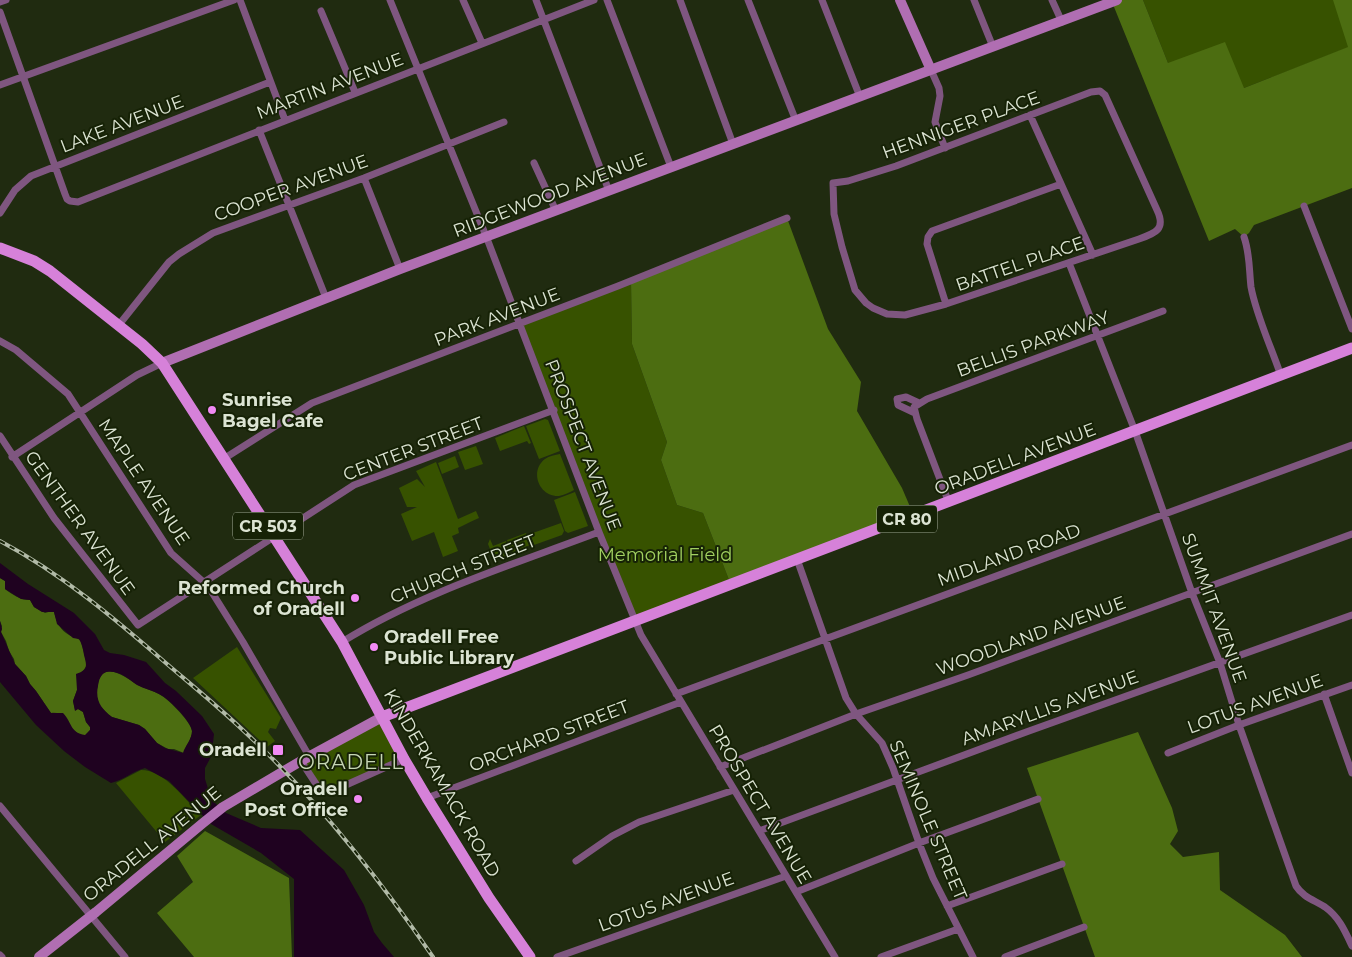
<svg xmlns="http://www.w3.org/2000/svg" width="1352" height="957" font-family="Montserrat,sans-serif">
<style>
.green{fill:#375200}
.forest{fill:#4c6d11}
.water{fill:#1f0220;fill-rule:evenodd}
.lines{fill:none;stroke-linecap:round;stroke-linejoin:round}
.street{stroke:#7f5680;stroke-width:7}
.secondary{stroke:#b06eb2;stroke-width:10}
.primary{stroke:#d681d9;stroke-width:11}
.rail-casing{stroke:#b1baa7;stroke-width:4}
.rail{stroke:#162206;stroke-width:2;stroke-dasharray:5.5;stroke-linecap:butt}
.poi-dot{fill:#f18af4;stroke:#162206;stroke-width:2}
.labels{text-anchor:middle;stroke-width:4;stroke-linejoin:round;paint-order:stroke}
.shield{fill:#162206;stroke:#a1aa96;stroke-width:1}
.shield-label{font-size:16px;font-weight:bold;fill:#dce4d3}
.street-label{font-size:18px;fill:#dce4d3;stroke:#162206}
.poi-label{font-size:18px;font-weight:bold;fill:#dce4d3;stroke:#162206;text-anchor:end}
.park-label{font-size:18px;fill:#a1d060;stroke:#162206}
.quarter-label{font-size:20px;letter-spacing:1px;fill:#c6d6b4;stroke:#162206}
</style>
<rect width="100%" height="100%" fill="#202b10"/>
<path class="green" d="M 1143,0 L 1352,0 L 1352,46 L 1244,88 L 1168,63 Z
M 631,281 L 632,344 L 667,442 L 661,460 L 677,505 L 703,513 L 731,585 L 636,621 L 520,324 Z
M 545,419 L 548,420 L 560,451 L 539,459 L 526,426 Z
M 524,426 L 531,443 L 529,444 L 527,441 L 500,451 L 495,438 Z
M 476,446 L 483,464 L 465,470 L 458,452 Z
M 560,454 L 574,490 C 570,492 564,495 559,496 C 539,497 529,471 545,459 C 549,456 555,455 560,454 Z
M 455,456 L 459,467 L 442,474 L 438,463 Z
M 436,462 L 458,519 L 476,511 L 479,518 C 471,521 465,525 458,528 L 459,533 L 452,536 L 458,551 L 443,557 L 434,532 L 412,541 L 401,514 L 417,507 L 407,507 L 399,488 L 417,479 L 425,487 L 416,471 Z
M 575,492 L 588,526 L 568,533 L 565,531 L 554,500 Z
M 561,523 L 564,531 L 562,535 L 534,545 L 530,534 Z
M 526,533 L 530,545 L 514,552 L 511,551 L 507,540 Z
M 490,539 L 493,546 L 506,541 L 510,551 L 509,555 L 496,560 L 494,559 L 488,544 Z
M 237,647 L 281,718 L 276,729 L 270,728 L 268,732 L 275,741 L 267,747 L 193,678 Z
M 382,717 L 404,759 L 337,789 L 320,790 L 301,761 Z
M 141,770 C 165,770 185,800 201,815 L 165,842 L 116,783 Z"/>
<path class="forest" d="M 1117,0 L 1143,0 L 1168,63 L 1225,42 L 1244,88 L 1348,47 L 1333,0 L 1352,0 L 1352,188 L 1254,225 L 1249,233 L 1244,237 L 1235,229 L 1209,241 L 1112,2 Z
M 787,218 L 828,329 L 861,382 L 857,411 L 902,488 L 914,516 L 731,585 L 703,513 L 677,505 L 661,460 L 667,442 L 632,344 L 631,281 Z
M 0,578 L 5,581 L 5,589 C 13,595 20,600 30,600 L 34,607 L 45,613 L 52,611 L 54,612 C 56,620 59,628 66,633 C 71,637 77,637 81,641 L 87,665 L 83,671 L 80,673 L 77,690 L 73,701 L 75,710 L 78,709 L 83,712 L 86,722 L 90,727 L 90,730 L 85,736 C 64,732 73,711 51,713 L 36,691 L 30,684 L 26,676 L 15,664 L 14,659 L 9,651 L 6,641 L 1,632 L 2,626 L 0,621 Z
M 110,671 C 121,673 128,679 138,685 C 146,689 155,691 162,696 C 170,701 191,722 192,731 C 192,740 185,746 184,753 L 174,749 L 168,749 L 157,743 L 145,729 L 139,725 L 112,717 L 108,714 L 99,705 L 96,694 L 99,679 L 103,673 Z
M 1138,732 L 1172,808 L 1178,831 L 1170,844 L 1183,857 L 1219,852 L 1220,890 L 1285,935 L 1302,957 L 1095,957 L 1027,768 Z
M 205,831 L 289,878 L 292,957 L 194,957 L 157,913 L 193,882 L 177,856 Z"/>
<path class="water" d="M 0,563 L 28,584 L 74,613 L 95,634 L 104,650 L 110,653 L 124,655 L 146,662 L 165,683 L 176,691 L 202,716 L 214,734 L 213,743 L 211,748 L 213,753 L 205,768 L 205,779 L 210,795 L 215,803 L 226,813 L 261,828 L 300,830 L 344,870 L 364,905 L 374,932 L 382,943 L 394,957 L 294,957 L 294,879 L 261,853 L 211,824 L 169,781 L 145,768 C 133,771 124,780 111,783 L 85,767 L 64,751 L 36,725 L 0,682 L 0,621 L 2,629 L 1,632 L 15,664 L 26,676 L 30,684 L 36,691 L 51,713 L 63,713 C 72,722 70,733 85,735 L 90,730 L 90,727 L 86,722 L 83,712 L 78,709 L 75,711 L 73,701 L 77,690 L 76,674 C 88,670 87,666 84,655 C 83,649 82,644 79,639 L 73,638 L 57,624 L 54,612 L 42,612 L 34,607 L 30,600 L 21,599 L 5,589 L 5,581 L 0,578 ZM 106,672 C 119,670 127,678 137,685 C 144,689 152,690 159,694 C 168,698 191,721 192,731 C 192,739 185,746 183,753 L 165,748 L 157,743 L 145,729 L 139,725 L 112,717 C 101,709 95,700 98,686 C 99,680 100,675 106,672 Z"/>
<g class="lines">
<path class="street" d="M 240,0 L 285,120
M 390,0 L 486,236 L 599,532 L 641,635 L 835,957
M 463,0 L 482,43
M 536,0 L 609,191
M 607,0 L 671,167
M 680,0 L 733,144
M 748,0 L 796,121
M 822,0 L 860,97
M 974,0 L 993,47
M 1052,0 L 1062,22
M 0,2 L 6,0
M 321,11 L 355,92
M 0,12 L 65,194 L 67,199 L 70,201 L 78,202 L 594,0
M 931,70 L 939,88 L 940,96 L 935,122 L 945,148
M 0,85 L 234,0
M 1100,91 L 1105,95 L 1157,210 C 1166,229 1156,233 1139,239 L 946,304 L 905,315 L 887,314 L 873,308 L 866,303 L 855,290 L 842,247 L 834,214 L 833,183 L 848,181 L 896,166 L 1091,92 Z
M 1030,115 L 1093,255
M 259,130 L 326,298
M 534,163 L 556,211
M 364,178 L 400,269
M 1304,206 L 1352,329
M 0,213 L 15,190 L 31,176 L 270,82
M 1244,237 C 1250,254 1249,270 1251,287 C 1256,315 1272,349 1281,376
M 1069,263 L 1135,431 L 1192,593 L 1220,663 L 1239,725 L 1296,886 C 1303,897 1314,900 1325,907 C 1339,917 1345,931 1352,946
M 946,304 L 927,244 L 928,237 L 932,231 L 1061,184
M 118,326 L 169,262 L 179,254 L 213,233 L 364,178 L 504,122
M 0,341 L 16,350 L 68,394 L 171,553 L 208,586 L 243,642 L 309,756
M 915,413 L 898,405 L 897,399 L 906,397 L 919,403
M 0,436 L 54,518 L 138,625 L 354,485 L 554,410
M 12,457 L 137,375 L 162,363
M 225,458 L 312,403 L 618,286 L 787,218
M 949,503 L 917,419 L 914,407 L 927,399 L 1163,311
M 797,559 L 846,698 L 856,714 L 882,743 L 893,768 L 919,843 L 933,878 L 973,957
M 342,642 C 421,593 512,565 599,532
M 676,694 L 1352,445
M 1324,694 L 1352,773
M 1168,753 L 1239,725 L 1352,685
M 301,761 L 320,790 L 337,789 L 404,759
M 720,767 L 856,714 L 968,675 L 1352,534
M 427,798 L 681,702
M 0,806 L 125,957
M 759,831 L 1029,731 L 1352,615
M 576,861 L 612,836 L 639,822 L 734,790
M 796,892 L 919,843 L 1038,799
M 947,906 L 1062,864
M 0,955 L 2,957
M 557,957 L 786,876
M 881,957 L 958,929
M 1005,957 L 1084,927"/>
<path class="secondary" d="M 900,0 L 931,70
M 162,363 L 400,269 L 1117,0
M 39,957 L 96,912 L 203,823 L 223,807 L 301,761 L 382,717"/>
<path class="primary" d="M 0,248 L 34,261 L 50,271 L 142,344 L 162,363 L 342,642 L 404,759 L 427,798 L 489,898 L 530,957
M 382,717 L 1352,348"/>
<defs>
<path id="rail" d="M 0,541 C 62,574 114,618 167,664 C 194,687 221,709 247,734 C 318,800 378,877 433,957"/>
</defs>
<use href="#rail" class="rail-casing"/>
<use href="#rail" class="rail"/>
</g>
<g class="poi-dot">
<circle cx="212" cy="410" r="5"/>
<circle cx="355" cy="598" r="5"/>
<circle cx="374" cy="647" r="5"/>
<rect x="272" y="744" width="12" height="12" rx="2.5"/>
<circle cx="358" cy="799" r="5"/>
</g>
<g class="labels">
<g class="shield">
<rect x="877" y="505.5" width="60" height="27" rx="4"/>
<rect x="233" y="512.5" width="70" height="27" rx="4"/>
</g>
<g class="shield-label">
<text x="907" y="525">CR 80</text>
<text x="268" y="532">CR 503</text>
</g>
<g class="street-label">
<text transform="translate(330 86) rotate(-21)" y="6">MARTIN AVENUE</text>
<text transform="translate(122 124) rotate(-21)" y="6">LAKE AVENUE</text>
<text transform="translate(961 125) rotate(-20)" y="6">HENNIGER PLACE</text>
<text transform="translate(291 188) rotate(-20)" y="6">COOPER AVENUE</text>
<text transform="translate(550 195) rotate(-21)" y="6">RIDGEWOOD AVENUE</text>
<text transform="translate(1020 264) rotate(-19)" y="6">BATTEL PLACE</text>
<text transform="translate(497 317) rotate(-21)" y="6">PARK AVENUE</text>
<text transform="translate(1033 344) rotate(-20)" y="6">BELLIS PARKWAY</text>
<text transform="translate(583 445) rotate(69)" y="6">PROSPECT AVENUE</text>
<text transform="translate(413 449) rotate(-21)" y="6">CENTER STREET</text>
<text transform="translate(1015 459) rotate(-21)" y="6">ORADELL AVENUE</text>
<text transform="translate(144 482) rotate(56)" y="6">MAPLE AVENUE</text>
<text transform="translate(80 523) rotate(54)" y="6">GENTHER AVENUE</text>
<text transform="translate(1009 555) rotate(-20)" y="6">MIDLAND ROAD</text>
<text transform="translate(463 569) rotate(-22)" y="6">CHURCH STREET</text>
<text transform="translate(1214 608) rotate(70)" y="6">SUMMIT AVENUE</text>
<text transform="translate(1031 636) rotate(-20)" y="6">WOODLAND AVENUE</text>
<text transform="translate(1255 704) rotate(-20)" y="6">LOTUS AVENUE</text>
<text transform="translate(1050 708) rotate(-20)" y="6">AMARYLLIS AVENUE</text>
<text transform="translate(549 736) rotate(-21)" y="6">ORCHARD STREET</text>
<text transform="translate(442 783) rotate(60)" y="6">KINDERKAMACK ROAD</text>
<text transform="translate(760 804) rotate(59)" y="6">PROSPECT AVENUE</text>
<text transform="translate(928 820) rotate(67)" y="6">SEMINOLE STREET</text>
<text transform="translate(152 844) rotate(-39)" y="6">ORADELL AVENUE</text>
<text transform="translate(666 902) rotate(-20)" y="6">LOTUS AVENUE</text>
</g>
<g class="poi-label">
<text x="222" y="406" text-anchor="start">Sunrise<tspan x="222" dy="21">Bagel Cafe</tspan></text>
<text x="345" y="594">Reformed Church<tspan x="345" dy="21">of Oradell</tspan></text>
<text x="384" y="643" text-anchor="start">Oradell Free<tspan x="384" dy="21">Public Library</tspan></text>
<text x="267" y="756">Oradell</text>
<text x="348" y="795">Oradell<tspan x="348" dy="21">Post Office</tspan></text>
</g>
<g class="park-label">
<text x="665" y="561">Memorial Field</text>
</g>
<g class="quarter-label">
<text x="351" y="769">ORADELL</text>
</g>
</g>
</svg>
